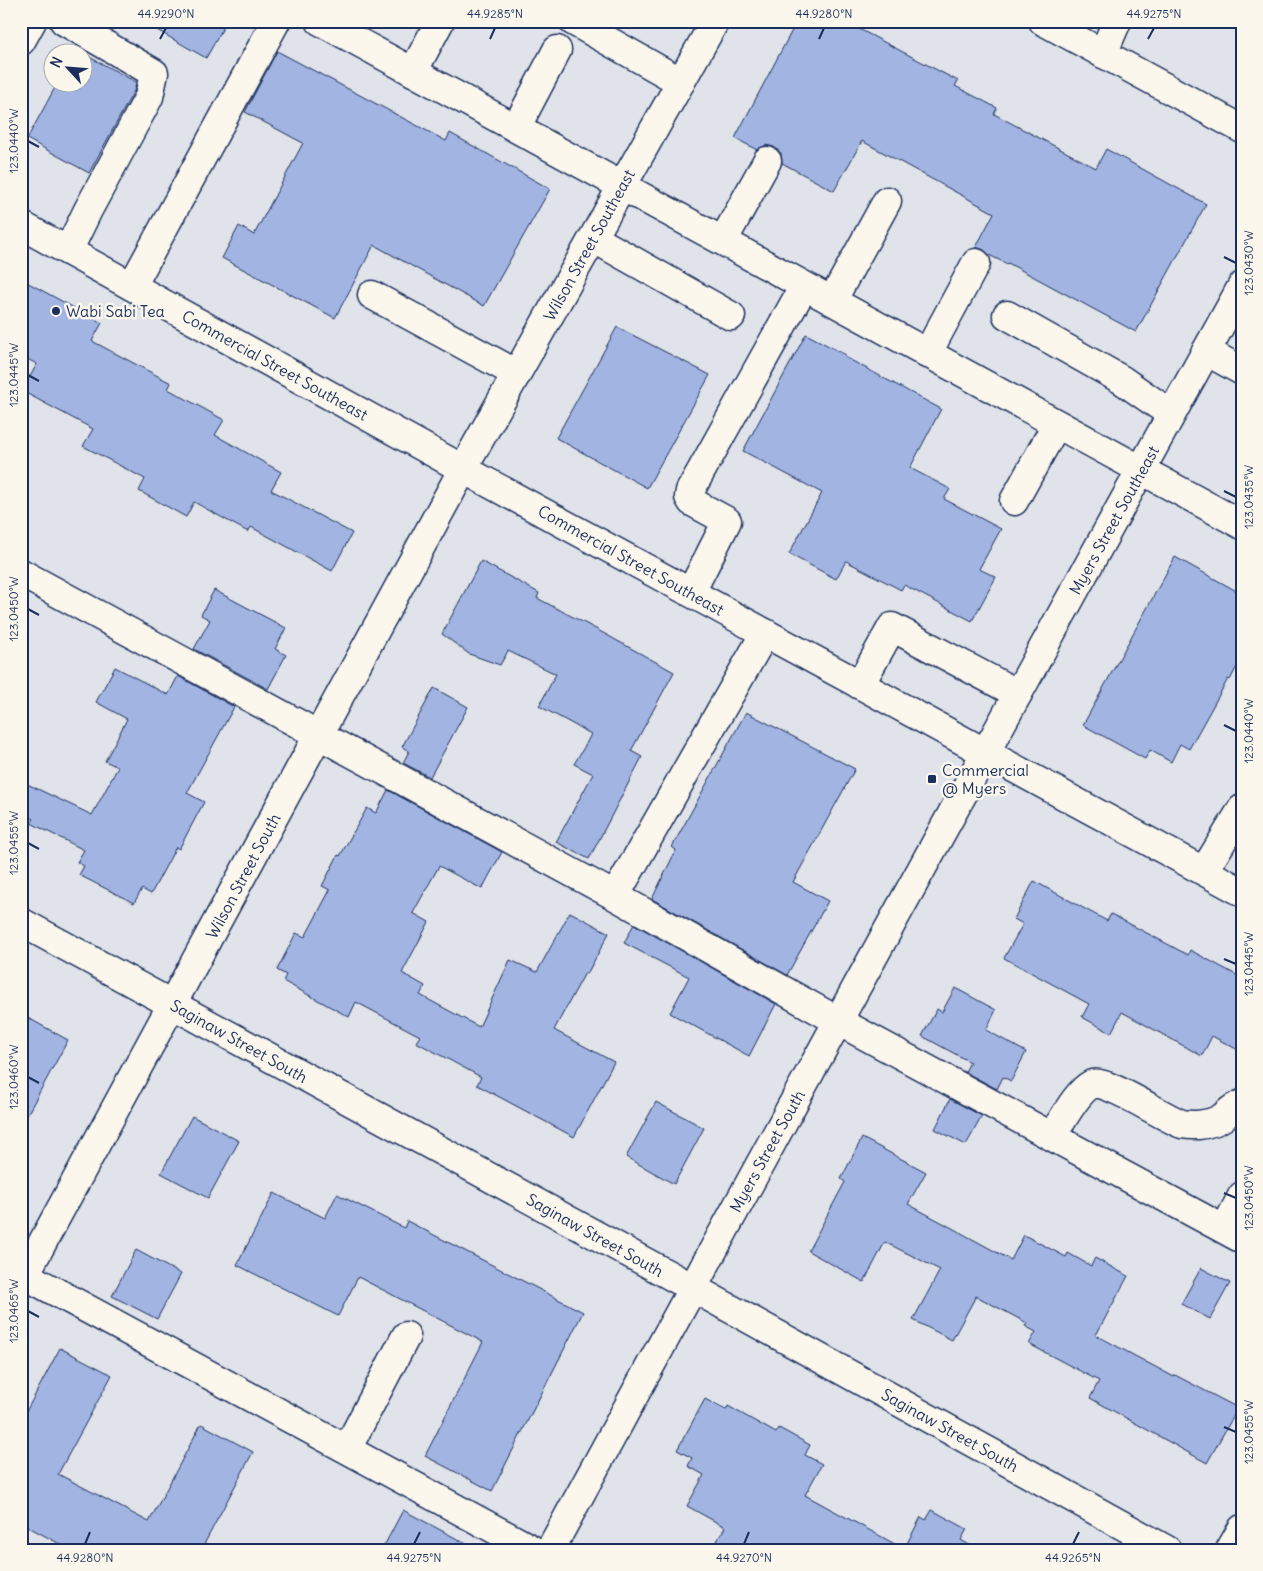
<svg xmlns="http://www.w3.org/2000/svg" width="1263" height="1571" font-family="Delius,sans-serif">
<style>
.building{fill:#a1b4e2;stroke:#1b2f5e}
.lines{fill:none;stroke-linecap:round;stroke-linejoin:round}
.minor-casing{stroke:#1b2f5e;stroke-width:31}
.major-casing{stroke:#1b2f5e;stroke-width:31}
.minor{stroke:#fbf7ec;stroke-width:28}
.major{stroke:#fbf7ec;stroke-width:28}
.ticks{fill:none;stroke:#1b2f5e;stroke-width:2}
.poi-dot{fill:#1b2f5e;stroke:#fbf7ec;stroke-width:2}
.labels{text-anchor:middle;stroke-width:5;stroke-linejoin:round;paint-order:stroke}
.street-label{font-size:16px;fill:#1b2f5e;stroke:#fbf7ec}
.poi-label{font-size:16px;fill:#1b2f5e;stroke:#fbf7ec;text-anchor:start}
.neatline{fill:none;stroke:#1b2f5e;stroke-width:2}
.ticks-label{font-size:12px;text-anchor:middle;fill:#1b2f5e}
</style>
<rect width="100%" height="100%" fill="#e0e3e9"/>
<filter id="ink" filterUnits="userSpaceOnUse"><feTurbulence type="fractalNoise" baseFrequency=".02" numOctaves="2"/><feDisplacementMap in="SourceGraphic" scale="10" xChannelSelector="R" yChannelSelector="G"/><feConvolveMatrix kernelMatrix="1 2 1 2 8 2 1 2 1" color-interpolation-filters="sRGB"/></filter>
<g filter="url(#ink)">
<path class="building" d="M 141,21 L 227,21 L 206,58 Z
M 797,21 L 844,21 L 958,81 L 955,86 L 997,108 L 994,114 L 1096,168 L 1106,149 L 1206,204 L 1136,332 L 1008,263 L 1007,264 L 989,255 L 984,250 L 976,247 L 994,213 L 862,141 L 834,191 L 782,163 L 781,153 L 774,147 L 766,145 L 757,150 L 735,138 Z
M 277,51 L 446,141 L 450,133 L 550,189 L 484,306 L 374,245 L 335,318 L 222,258 L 239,226 L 254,235 L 303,143 L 245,112 Z
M 82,53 L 136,82 L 135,89 L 89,173 L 27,139 L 58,82 L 82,82 Z
M 21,279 L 102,323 L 92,341 L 171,383 L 168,389 L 224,420 L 215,435 L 281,472 L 271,490 L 352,533 L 332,571 L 251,527 L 248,532 L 194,502 L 186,517 L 139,491 L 145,479 L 83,446 L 93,429 L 22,391 L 37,364 L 21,356 Z
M 617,327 L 710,375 L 647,488 L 556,438 Z
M 806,334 L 846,355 L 845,357 L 941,409 L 910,468 L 950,489 L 944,499 L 1001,529 L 979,569 L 996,577 L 972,621 L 904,585 L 901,590 L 846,561 L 836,579 L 789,554 L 822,493 L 743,451 Z
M 1175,557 L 1242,594 L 1242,657 L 1230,680 L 1228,679 L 1189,749 L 1180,744 L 1171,762 L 1150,750 L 1145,759 L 1083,725 Z
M 481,561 L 539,593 L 537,598 L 594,628 L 674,672 L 631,751 L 642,757 L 589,859 L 556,842 L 593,774 L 574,764 L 586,744 L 591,734 L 539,706 L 556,674 L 508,651 L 500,665 L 469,654 L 442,634 Z
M 214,590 L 286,628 L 275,649 L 286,655 L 268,689 L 194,649 L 210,620 L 201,615 Z
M 115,667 L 168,695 L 178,676 L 234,707 L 187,793 L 204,802 L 179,849 L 176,847 L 151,894 L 142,889 L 134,903 L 79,875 L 84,866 L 77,862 L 84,850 L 31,823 L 34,819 L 21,812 L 21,781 L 92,815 L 118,767 L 105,761 L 127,719 L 96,702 Z
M 434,688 L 468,707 L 430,777 L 403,763 L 409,751 L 402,747 Z
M 746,712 L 855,769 L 793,882 L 828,901 L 787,975 L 652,899 L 676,850 L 672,847 Z
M 388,790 L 502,852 L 482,889 L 439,866 L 413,913 L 429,922 L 402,973 L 425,986 L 420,995 L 479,1027 L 510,960 L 537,972 L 570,912 L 609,933 L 587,974 L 585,973 L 554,1030 L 614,1062 L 574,1137 L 477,1085 L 481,1077 L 416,1042 L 420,1036 L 356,1002 L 349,1017 L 283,981 L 286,975 L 277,970 L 296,933 L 305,937 L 330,890 L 322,886 L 338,855 L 340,856 L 367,808 L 376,813 Z
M 1034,881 L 1107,921 L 1111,914 L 1188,955 L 1190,950 L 1242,978 L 1242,1052 L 1212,1036 L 1202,1056 L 1122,1012 L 1111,1033 L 1082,1017 L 1089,1004 L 1004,958 L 1023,924 L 1014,919 Z
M 634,924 L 776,1004 L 749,1056 L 670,1013 L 689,977 L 624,943 Z
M 955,988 L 996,1010 L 986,1030 L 1026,1052 L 1011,1081 L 1003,1077 L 997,1089 L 965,1072 L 970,1062 L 922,1036 L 937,1009 L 942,1012 Z
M 21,1014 L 68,1040 L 21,1126 Z
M 950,1099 L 982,1116 L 966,1145 L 935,1129 Z
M 656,1102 L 704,1128 L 674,1184 L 626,1157 Z
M 192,1116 L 239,1141 L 208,1198 L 161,1173 Z
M 862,1138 L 926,1172 L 908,1204 L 1011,1260 L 1024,1235 L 1066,1257 L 1068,1253 L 1091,1266 L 1095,1258 L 1128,1276 L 1096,1335 L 1174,1377 L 1175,1375 L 1238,1408 L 1207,1463 L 1090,1398 L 1099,1381 L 1029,1344 L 1036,1332 L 1025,1326 L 1027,1323 L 976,1296 L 952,1340 L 913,1320 L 940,1270 L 885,1242 L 864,1282 L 808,1251 L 845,1182 L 841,1179 Z
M 274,1193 L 325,1218 L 337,1194 L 404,1228 L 407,1221 L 583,1312 L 492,1491 L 425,1456 L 483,1342 L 358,1277 L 338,1316 L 237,1265 Z
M 136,1250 L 181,1274 L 157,1319 L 112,1296 Z
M 1201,1268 L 1230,1283 L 1210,1319 L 1181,1304 Z
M 60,1348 L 112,1375 L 58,1474 L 149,1522 L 201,1424 L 253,1452 L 201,1550 L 71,1550 L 21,1523 L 21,1421 Z
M 705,1399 L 726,1410 L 728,1406 L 776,1433 L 779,1428 L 810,1445 L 805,1455 L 822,1464 L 805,1495 L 904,1549 L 921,1517 L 926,1520 L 932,1510 L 967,1529 L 961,1540 L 978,1550 L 712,1550 L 725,1527 L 687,1506 L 704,1475 L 688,1466 L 692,1458 L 677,1450 Z
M 403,1510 L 478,1550 L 382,1550 Z"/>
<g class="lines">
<defs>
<path id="minor" d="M 64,21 L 154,73 L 149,97 L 88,210 L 68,251
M 320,21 L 1242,525
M 573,21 L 681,82
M 21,41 L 32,21
M 1103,54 L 1117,21
M 413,72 L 440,21
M 516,128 L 557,50
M 593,238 L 731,316
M 723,241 L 767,161
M 132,286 L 276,21
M 372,295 L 517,374
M 832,301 L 887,201
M 1007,315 L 1122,380 L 1171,414
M 1206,351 L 1242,371
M 927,354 L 976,263
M 1014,501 L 1056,425
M 21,573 L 615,896 L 838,1021 L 1242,1239
M 691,592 L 727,521 L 692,502 L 689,497 L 690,491 L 804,286
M 860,685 L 892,627 L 1018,694
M 1204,871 L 1242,809
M 615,896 L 765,633
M 21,922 L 693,1288 L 1167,1550
M 1052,1136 C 1062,1122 1076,1092 1092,1084 C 1105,1078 1166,1119 1182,1124 C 1187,1125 1193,1125 1198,1125 C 1207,1124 1216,1122 1223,1117 C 1230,1111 1233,1107 1242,1104
M 1225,1229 L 1242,1196
M 21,1273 L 533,1550
M 21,1282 L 463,469 L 715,21
M 347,1449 L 406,1336
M 550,1550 L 838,1021 L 1242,286
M 1230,1550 L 1242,1529"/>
<path id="major" d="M 1043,21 L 1242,129
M 21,225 L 463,469 L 1242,892"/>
</defs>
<use href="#minor" class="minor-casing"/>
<use href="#major" class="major-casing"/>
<use href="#minor" class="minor"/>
<use href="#major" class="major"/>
</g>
</g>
<path class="ticks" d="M 160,39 L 166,28M 490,39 L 495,28M 819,39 L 824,28M 1148,39 L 1154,28M 28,141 L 39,147M 1224,257 L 1236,263M 28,375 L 39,381M 1224,491 L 1236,497M 28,609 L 39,615M 1224,725 L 1236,731M 28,843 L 39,849M 1224,959 L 1236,964M 28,1077 L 39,1083M 1224,1193 L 1236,1198M 28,1311 L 39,1317M 1224,1427 L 1236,1432M 85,1544 L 90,1532M 414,1544 L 420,1532M 744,1544 L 749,1532M 1073,1544 L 1079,1532"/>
<g class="poi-dot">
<circle cx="56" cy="311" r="5"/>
<rect x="927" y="774" width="10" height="10" rx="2.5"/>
</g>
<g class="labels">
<g class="street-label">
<text transform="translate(589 245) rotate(-61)" y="6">Wilson Street Southeast</text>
<text transform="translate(275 365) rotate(29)" y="6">Commercial Street Southeast</text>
<text transform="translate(1114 520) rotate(-61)" y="6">Myers Street Southeast</text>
<text transform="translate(631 560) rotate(29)" y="6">Commercial Street Southeast</text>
<text transform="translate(243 876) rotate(-62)" y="6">Wilson Street South</text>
<text transform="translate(239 1041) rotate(29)" y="6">Saginaw Street South</text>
<text transform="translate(767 1151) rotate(-61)" y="6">Myers Street South</text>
<text transform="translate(595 1235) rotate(29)" y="6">Saginaw Street South</text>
<text transform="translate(950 1430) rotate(29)" y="6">Saginaw Street South</text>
</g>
<g class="poi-label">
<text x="66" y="317">Wabi Sabi Tea</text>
<text x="942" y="776">Commercial<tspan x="942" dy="18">@ Myers</tspan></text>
</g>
</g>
<rect width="1263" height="1571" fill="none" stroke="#fbf7ec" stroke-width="55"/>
<g transform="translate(68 68) rotate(296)"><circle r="24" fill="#fbf7ec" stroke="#a1a7b3"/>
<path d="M0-4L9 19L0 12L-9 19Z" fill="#1b2f5e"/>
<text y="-8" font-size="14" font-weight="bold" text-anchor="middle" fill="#1b2f5e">N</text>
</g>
<rect x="28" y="28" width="1208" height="1516" class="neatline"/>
<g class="ticks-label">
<text x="166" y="18">44.9290°N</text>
<text x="495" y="18">44.9285°N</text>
<text x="824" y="18">44.9280°N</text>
<text x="1154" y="18">44.9275°N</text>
<text transform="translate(14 141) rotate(-90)" y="4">123.0440°W</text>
<text transform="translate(1249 263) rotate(-90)" y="4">123.0430°W</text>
<text transform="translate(14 375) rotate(-90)" y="4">123.0445°W</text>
<text transform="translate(1249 497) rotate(-90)" y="4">123.0435°W</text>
<text transform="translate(14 609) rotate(-90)" y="4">123.0450°W</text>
<text transform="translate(1249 731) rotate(-90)" y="4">123.0440°W</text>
<text transform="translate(14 843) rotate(-90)" y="4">123.0455°W</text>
<text transform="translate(1249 964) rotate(-90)" y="4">123.0445°W</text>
<text transform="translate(14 1077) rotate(-90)" y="4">123.0460°W</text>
<text transform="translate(1249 1198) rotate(-90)" y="4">123.0450°W</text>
<text transform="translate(14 1311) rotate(-90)" y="4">123.0465°W</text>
<text transform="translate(1249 1432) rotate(-90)" y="4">123.0455°W</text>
<text x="85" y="1562">44.9280°N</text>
<text x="414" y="1562">44.9275°N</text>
<text x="744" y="1562">44.9270°N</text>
<text x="1073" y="1562">44.9265°N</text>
</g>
</svg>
